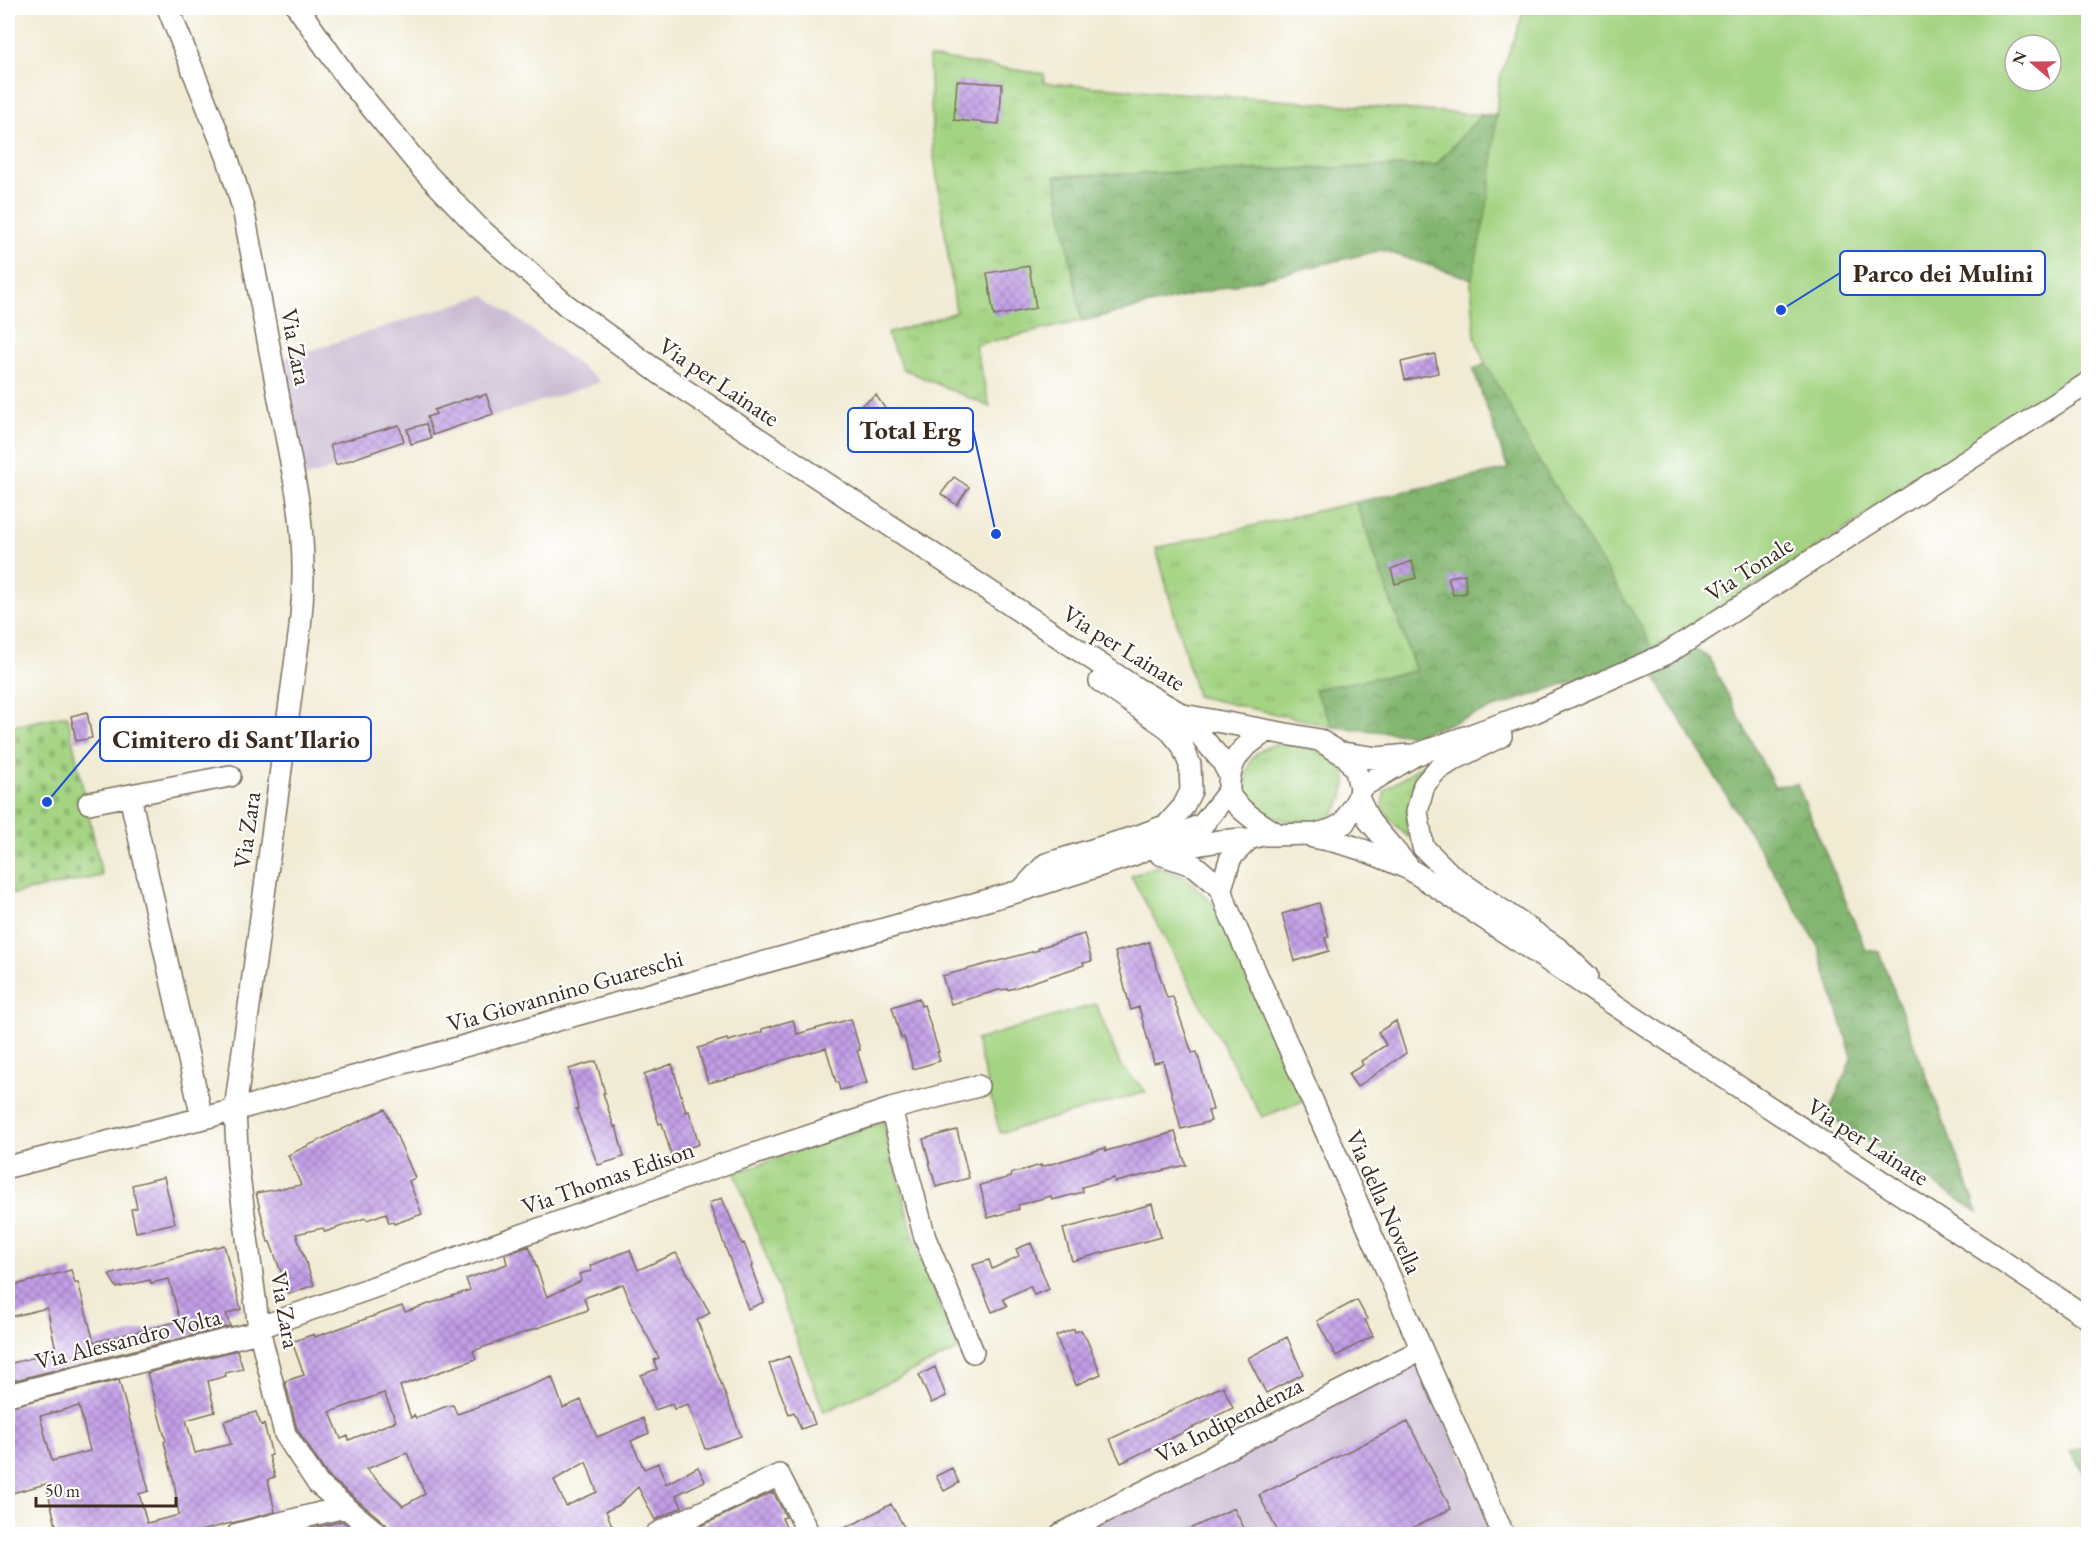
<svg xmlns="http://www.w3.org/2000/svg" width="2096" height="1542" font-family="'EB Garamond',serif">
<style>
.industrial{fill:#ccbed4}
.grass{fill:url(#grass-tufts);stroke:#707f50;stroke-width:1.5}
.forest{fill:url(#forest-crowns);stroke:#5f7048;stroke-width:1.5}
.cemetery{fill:url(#cemetery-stones);stroke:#707f50;stroke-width:1.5}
.park{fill:#a4d483;stroke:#707f50;stroke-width:1.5;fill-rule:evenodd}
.building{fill:url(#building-cross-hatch);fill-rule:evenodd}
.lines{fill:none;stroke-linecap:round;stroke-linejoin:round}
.minor-casing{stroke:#7b6e5e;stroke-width:24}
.minor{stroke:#fff;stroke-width:21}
.labels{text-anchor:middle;stroke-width:4.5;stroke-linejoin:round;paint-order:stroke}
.street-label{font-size:24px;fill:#3b2a1e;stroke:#fff}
.leader{fill:none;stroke:#1d4ed8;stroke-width:2}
.callout-dot{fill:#1d4ed8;stroke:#fff;stroke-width:2}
.callout{fill:#fff;stroke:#1d4ed8;stroke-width:2}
.callout-label{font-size:26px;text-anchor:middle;font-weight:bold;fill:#3b2a1e}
</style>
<defs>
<pattern id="grass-tufts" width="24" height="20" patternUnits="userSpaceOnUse" patternTransform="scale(1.5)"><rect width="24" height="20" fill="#a4d483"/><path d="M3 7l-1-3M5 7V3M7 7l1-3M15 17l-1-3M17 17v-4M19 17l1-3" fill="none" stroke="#8eb671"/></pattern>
<pattern id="forest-crowns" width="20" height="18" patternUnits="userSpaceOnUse" patternTransform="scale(1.5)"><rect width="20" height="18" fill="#83b671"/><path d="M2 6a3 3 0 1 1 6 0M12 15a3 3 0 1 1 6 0" fill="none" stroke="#6c945c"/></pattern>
<pattern id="cemetery-stones" width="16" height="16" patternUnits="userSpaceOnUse" patternTransform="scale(1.5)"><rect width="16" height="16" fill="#a4d483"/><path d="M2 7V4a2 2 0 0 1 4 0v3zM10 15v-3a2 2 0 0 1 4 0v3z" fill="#8eb671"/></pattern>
<pattern id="building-cross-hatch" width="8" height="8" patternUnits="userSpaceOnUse" patternTransform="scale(1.5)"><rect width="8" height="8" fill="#c29ee7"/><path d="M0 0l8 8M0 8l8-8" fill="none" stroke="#9f81bb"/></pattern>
</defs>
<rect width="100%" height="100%" fill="#fff"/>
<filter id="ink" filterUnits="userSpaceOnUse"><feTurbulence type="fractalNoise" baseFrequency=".0167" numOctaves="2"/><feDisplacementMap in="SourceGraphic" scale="12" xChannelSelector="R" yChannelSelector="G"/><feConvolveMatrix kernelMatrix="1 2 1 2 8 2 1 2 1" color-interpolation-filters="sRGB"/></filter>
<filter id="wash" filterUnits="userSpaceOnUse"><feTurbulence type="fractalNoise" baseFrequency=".008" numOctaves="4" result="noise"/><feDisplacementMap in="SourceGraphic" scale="24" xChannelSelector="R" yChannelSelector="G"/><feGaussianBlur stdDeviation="1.35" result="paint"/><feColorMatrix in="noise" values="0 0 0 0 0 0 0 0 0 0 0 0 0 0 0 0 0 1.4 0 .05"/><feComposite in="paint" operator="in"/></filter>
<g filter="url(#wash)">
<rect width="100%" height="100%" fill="#f1ebd4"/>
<path class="industrial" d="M 485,295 L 601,382 L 304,478 L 280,360 Z
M 1418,1359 L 1497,1534 L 1073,1534 Z"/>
<path class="grass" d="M 929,57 L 1044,74 L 1044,83 L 1481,115 L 1436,165 L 1056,176 L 1082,321 L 975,345 L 990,407 L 903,369 L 887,334 L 956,312 L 933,149 Z
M 1356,502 L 1416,671 L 1315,689 L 1333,727 L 1197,696 L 1156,548 Z
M 1286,743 C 1310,748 1356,757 1344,792 C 1341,803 1337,811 1327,818 C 1308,831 1258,817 1248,797 C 1242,783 1247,759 1260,751 C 1268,745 1277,744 1286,743 Z
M 1434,762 L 1408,812 L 1407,822 L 1408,837 L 1387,816 L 1382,805 L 1385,790 L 1421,766 Z
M 883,1122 L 919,1256 L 958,1350 L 824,1412 L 735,1173 Z"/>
<path class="forest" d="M 1516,114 L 1487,284 L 1382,250 L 1082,321 L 1055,176 L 1436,165 L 1481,115 Z
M 1503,357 L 1665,630 L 1709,658 L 1774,786 L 1797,784 L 1866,950 L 1879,952 L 1978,1212 L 1828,1115 L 1852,1057 L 1817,943 L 1642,657 L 1416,735 L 1333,727 L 1314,689 L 1416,671 L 1356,502 L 1508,469 L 1473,369 Z
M 2088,1444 L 2088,1478 L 2070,1452 Z"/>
<path class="cemetery" d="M 67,715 L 102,876 L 8,895 L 8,727 Z"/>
<path class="park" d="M 1525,8 L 2088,8 L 2088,374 L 1736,599 L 1652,648 L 1640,624 L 1529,445 L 1512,410 L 1484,361 L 1475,337 L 1471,283 L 1485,218 L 1492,172 L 1499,80 ZM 2015,45 L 2051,45 L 2051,81 L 2015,81 Z
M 1157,866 L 1187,878 L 1216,907 L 1303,1101 L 1262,1117 L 1131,876 Z
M 1096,1004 L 1120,1064 L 1146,1092 L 1000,1133 L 976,1040 Z"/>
<g id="blocks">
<path class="building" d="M 957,81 L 1002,84 L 999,124 L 954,120 Z
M 1029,266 L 1036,308 L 994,316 L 987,273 Z
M 1435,354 L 1438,373 L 1405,380 L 1401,362 Z
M 486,394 L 493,414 L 433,435 L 427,417 L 436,414 L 434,410 L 478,395 L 479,397 Z
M 876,395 L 888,413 L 867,427 L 864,422 L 858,426 L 850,413 Z
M 426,424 L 431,438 L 411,444 L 407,429 Z
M 399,425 L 404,441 L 336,465 L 330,445 Z
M 954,477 L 969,487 L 957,505 L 941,494 Z
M 1412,561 L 1416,578 L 1395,584 L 1391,569 Z
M 1465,574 L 1466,593 L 1453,595 L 1448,577 Z
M 87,712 L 92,738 L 76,741 L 71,716 Z
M 1319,903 L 1329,937 L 1325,938 L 1329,951 L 1295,961 L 1282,914 Z
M 1084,934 L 1092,961 L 1083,963 L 1084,965 L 1008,990 L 1008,989 L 999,990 L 951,1004 L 942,976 L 1039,950 L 1038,948 Z
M 1149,942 L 1167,998 L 1173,997 L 1192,1053 L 1197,1052 L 1213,1110 L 1208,1111 L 1211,1121 L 1181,1129 L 1163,1061 L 1154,1063 L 1139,1007 L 1131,1010 L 1115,952 Z
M 919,998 L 921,1006 L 924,1005 L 939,1052 L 937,1052 L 940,1061 L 913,1069 L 904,1037 L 901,1038 L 892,1007 Z
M 851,1019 L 860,1050 L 857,1051 L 867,1083 L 840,1090 L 838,1082 L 836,1082 L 826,1048 L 780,1061 L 780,1062 L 753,1072 L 708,1083 L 698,1048 L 727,1039 L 728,1041 L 762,1032 L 762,1029 L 793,1020 L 797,1034 Z
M 1396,1021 L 1406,1053 L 1357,1087 L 1348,1074 L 1363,1065 L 1361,1061 L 1386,1045 L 1378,1032 Z
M 596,1061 L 605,1093 L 603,1093 L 614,1127 L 616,1126 L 624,1157 L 598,1165 L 576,1109 L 578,1109 L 569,1069 Z
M 672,1064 L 686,1112 L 689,1111 L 699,1144 L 671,1154 L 662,1123 L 659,1124 L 656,1115 L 644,1074 Z
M 385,1109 L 415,1178 L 409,1181 L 422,1214 L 394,1224 L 393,1222 L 389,1223 L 386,1213 L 367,1220 L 365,1218 L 325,1232 L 323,1228 L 296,1234 L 314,1285 L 289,1294 L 270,1242 L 268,1242 L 256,1193 L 301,1185 L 288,1155 Z
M 957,1130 L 969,1178 L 936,1187 L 923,1139 Z
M 1175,1132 L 1186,1165 L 1115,1182 L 1114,1178 L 1082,1187 L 1083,1192 L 1052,1200 L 1051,1196 L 1018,1205 L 1019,1209 L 988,1218 L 980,1185 L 1011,1177 L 1012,1173 L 1020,1171 L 1041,1165 L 1041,1167 L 1105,1148 L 1106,1151 Z
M 164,1177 L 175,1223 L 136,1232 L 131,1209 L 137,1208 L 132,1185 Z
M 722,1198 L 742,1244 L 744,1243 L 753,1266 L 751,1267 L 764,1302 L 748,1309 L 709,1203 Z
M 1152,1204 L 1161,1237 L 1072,1261 L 1063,1229 Z
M 1031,1243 L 1049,1289 L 1034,1295 L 1030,1286 L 1003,1299 L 1007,1306 L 992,1312 L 973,1265 L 989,1260 L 992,1269 L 1019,1256 L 1016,1249 Z
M 224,1245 L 241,1309 L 226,1314 L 230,1326 L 8,1382 L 8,1364 L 40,1356 L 40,1354 L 56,1350 L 47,1308 L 10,1317 L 8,1308 L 8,1287 L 71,1270 L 75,1283 L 78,1282 L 94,1342 L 180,1321 L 169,1279 L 151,1283 L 150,1280 L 117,1288 L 109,1275 Z
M 529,1246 L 547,1297 L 581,1281 L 579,1274 L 592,1271 L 590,1266 L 614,1256 L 630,1250 L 638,1270 L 676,1253 L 710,1313 L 697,1320 L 741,1436 L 705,1449 L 688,1404 L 674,1409 L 672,1404 L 655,1410 L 641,1375 L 657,1369 L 654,1360 L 659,1358 L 632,1307 L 623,1284 L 584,1298 L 588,1310 L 473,1351 L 476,1359 L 400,1386 L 411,1418 L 414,1415 L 416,1418 L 447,1406 L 453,1405 L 457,1414 L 469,1410 L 552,1377 L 563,1408 L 581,1400 L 597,1437 L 643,1418 L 649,1433 L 631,1441 L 644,1469 L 658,1463 L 666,1484 L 698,1467 L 705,1481 L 676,1495 L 682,1507 L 655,1520 L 638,1487 L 619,1505 L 606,1511 L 613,1528 L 599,1534 L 390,1534 L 386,1524 L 327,1475 L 297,1429 L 285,1381 L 304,1375 L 292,1342 L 314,1334 L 315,1337 L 402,1306 L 405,1312 L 470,1290 L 466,1279 L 507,1264 L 505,1255 ZM 384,1393 L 396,1421 L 349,1440 L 348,1436 L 341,1439 L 330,1412 ZM 407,1453 L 425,1494 L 403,1506 L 366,1469 ZM 586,1462 L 597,1492 L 566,1506 L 554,1480 Z
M 1357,1300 L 1367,1319 L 1365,1320 L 1373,1336 L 1336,1356 L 1317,1321 Z
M 1074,1329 L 1075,1332 L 1081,1330 L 1087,1340 L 1101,1374 L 1076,1385 L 1056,1336 Z
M 1287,1337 L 1303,1374 L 1266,1393 L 1248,1358 Z
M 237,1350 L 243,1369 L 225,1373 L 226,1376 L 208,1381 L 215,1412 L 186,1420 L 195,1453 L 231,1444 L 224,1421 L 256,1412 L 261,1425 L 264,1424 L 272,1455 L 269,1456 L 275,1477 L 268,1479 L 275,1512 L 188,1534 L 58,1534 L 46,1484 L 8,1494 L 8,1407 L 119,1380 L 149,1491 L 139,1494 L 147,1523 L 179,1515 L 174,1482 L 164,1442 L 166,1441 L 147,1373 ZM 79,1406 L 90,1451 L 52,1461 L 40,1416 Z
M 789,1356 L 815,1424 L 801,1429 L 794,1412 L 789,1414 L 769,1364 Z
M 935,1367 L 946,1396 L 931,1403 L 919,1375 Z
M 1223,1386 L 1233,1408 L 1121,1463 L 1110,1439 Z
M 1408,1422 L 1451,1509 L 1400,1534 L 1279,1534 L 1259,1495 Z
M 952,1468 L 959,1483 L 944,1491 L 936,1476 Z
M 773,1492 L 786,1517 L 782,1518 L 789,1534 L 765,1534 L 762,1528 L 747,1534 L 684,1534 Z
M 891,1504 L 908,1534 L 829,1534 L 856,1523 Z
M 1234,1508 L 1247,1534 L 1179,1534 Z
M 342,1521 L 359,1534 L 304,1534 L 303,1531 Z"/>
</g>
</g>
<g filter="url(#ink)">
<use href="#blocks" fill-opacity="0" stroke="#7b6e5e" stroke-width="1.5"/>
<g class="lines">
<defs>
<path id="minor" d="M 168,8 L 227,156 L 243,208 L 297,494 C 304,539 305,583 300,628 L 235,1110 L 238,1168 L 259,1329 L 285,1434 L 318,1484 L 378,1534
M 298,8 L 347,78 L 423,170 L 478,227 L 566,305 L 662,375 L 1136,688 L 1183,715 L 1319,740 L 1347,757 L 1356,771 L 1360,788 L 1358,798 L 1344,823 L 1331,830 L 1316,834 L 1262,835 L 1249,839 L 1231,857 L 1221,888
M 1183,715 L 1222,761 L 1230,776
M 1267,731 C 1245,746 1232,754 1229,782 C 1229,789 1228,795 1233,800 C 1245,815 1263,825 1279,835
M 1501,736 L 1453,760 L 1436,771 L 1424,785 L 1417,812 L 1423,847 L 1452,876 L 1560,950 L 1587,976
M 1341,753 L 1377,758 L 1409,755
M 1360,788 L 1415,755 L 1535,712 L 1666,654 L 2088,383
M 130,796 L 202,1118
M 1358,798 L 1370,822 L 1407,865
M 89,803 L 230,776
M 1313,837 C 1348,842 1379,856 1411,870 L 2088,1318
M 1163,853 C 1192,845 1219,839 1249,839
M 1160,854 L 1195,866 L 1221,888
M 1221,888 L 1227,907 L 1503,1534
M 1021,891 L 1046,864 L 1141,835 L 1167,825 L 1183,807 L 1191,791 L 1190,765 L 1182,745 L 1168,728 L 1100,681
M 891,1109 L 925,1238 L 973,1352
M 8,1167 L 235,1110 L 1020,891 L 1133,855 L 1203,824 L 1229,791
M 8,1395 L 250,1334 L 269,1324 L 727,1163 L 891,1109 L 978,1086
M 238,1534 L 344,1507
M 656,1534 L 779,1475 L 809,1534
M 1061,1534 L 1421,1350"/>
</defs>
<use href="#minor" class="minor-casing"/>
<use href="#minor" class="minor"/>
</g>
</g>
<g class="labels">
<g class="street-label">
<text transform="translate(296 347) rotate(79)" y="8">Via Zara</text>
<text transform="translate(719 382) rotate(34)" y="8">Via per Lainate</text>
<text transform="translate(1749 569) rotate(-33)" y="8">Via Tonale</text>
<text transform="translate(1124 648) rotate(32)" y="8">Via per Lainate</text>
<text transform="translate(247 830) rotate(-82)" y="8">Via Zara</text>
<text transform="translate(565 991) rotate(-16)" y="8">Via Giovannino Guareschi</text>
<text transform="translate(1868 1142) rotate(33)" y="8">Via per Lainate</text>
<text transform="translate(608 1178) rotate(-19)" y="8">Via Thomas Edison</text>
<text transform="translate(1384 1202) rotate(66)" y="8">Via della Novella</text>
<text transform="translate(285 1310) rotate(80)" y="8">Via Zara</text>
<text transform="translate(128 1339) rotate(-14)" y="8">Via Alessandro Volta</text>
<text transform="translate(1229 1420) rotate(-27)" y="8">Via Indipendenza</text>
</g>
</g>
<path class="leader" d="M1781 310L1840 273M996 534L973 430M47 802L100 739"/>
<g class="callout-dot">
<circle cx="1781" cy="310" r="6"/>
<circle cx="996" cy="534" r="6"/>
<circle cx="47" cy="802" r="6"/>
</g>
<g class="callout">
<rect x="1840" y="251" width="205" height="44" rx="6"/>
<rect x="848" y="408" width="125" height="44" rx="6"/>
<rect x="100" y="717" width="271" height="44" rx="6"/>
</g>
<g class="callout-label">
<text x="1943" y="282">Parco dei Mulini</text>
<text x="910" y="439">Total Erg</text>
<text x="236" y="748">Cimitero di Sant'Ilario</text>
</g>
<rect width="2096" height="1542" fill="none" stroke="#fff" stroke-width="30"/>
<g transform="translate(2033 63) rotate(290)"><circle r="28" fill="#ffffff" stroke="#b1aaa5" stroke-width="1.5"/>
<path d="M0-4.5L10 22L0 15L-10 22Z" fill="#d1495b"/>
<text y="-9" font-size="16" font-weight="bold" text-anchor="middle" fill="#3b2a1e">N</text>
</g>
<path d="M36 1497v9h140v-9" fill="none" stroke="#3b2a1e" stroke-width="3"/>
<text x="45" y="1497" font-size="18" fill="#3b2a1e" stroke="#ffffff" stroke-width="4.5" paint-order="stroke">50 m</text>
</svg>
